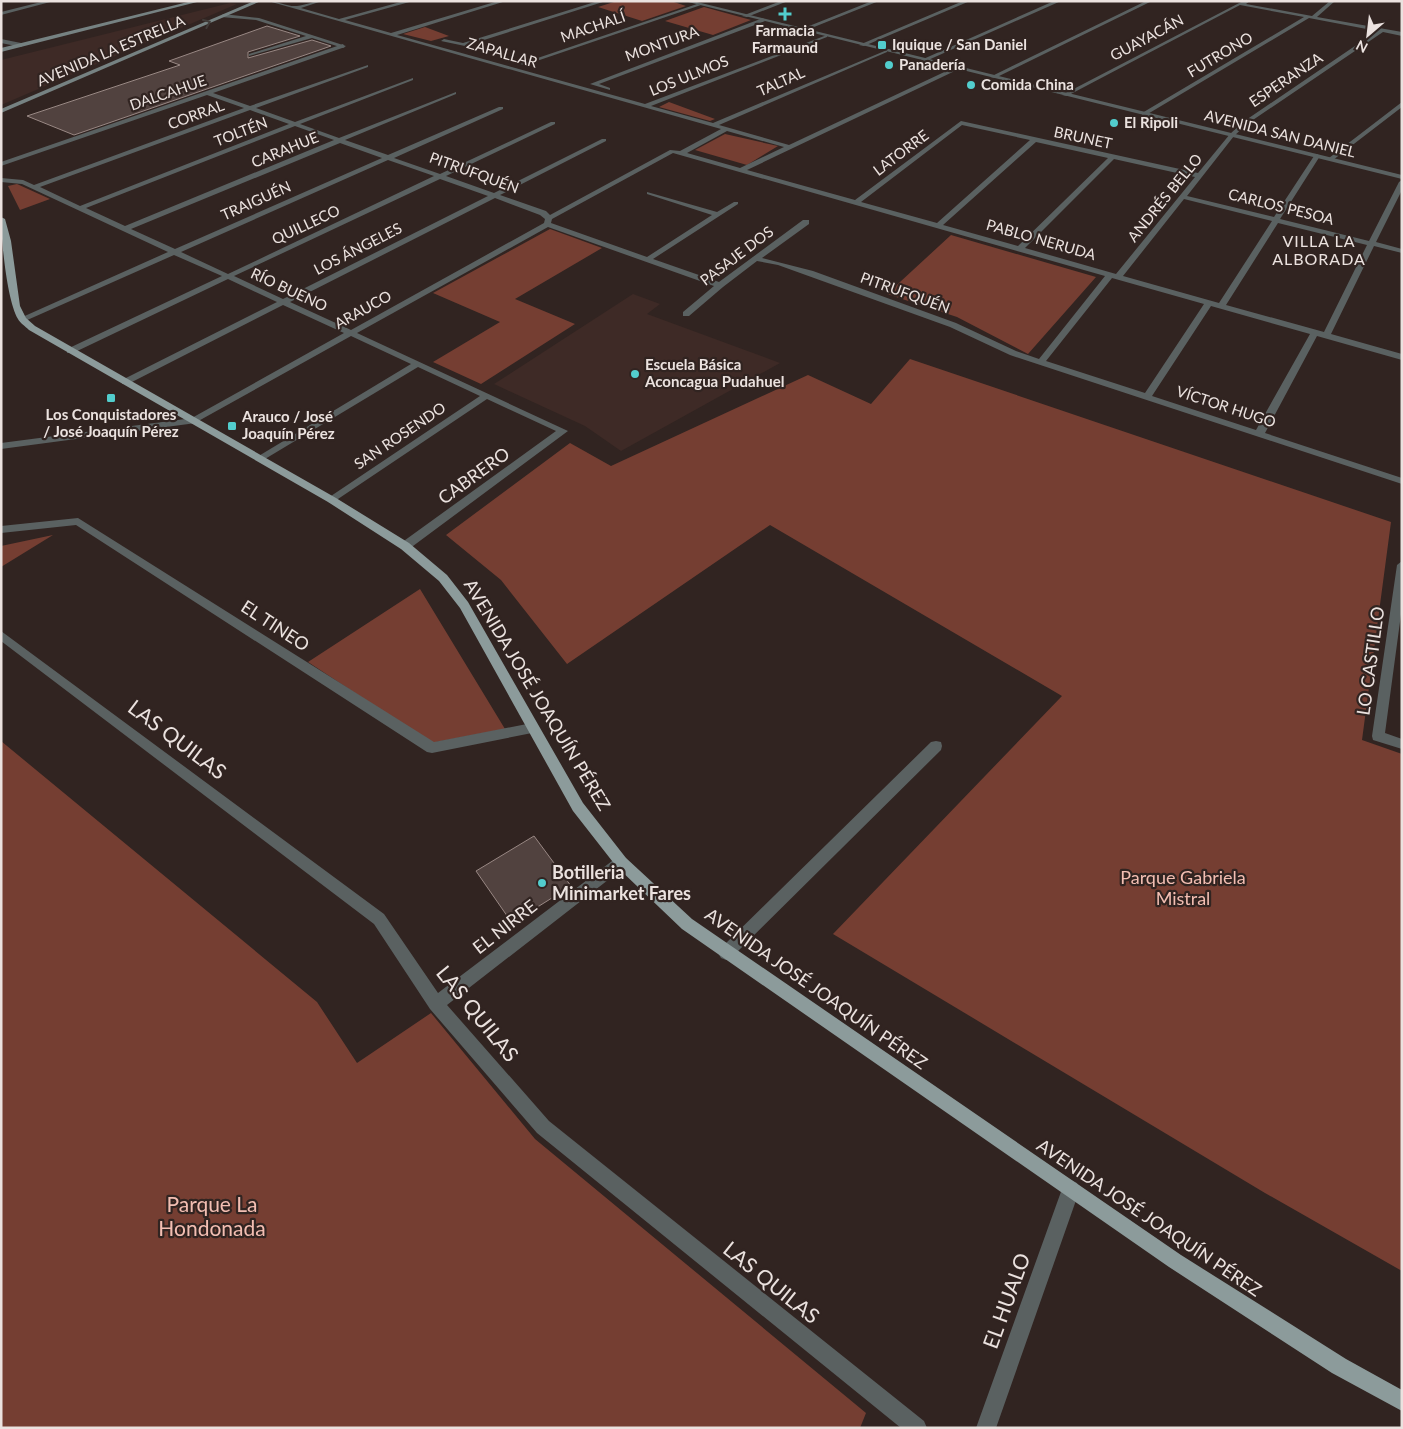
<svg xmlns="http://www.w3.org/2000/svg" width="1403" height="1429" font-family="Lato,sans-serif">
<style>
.built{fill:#3e2a26}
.green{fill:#753e32}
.building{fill:#51423f;stroke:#998884}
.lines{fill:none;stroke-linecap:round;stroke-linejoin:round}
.service{fill:#5a6161;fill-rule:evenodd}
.minor{fill:#5a6161;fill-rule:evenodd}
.tertiary{fill:#5a6161;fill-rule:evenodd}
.secondary{fill:#768282;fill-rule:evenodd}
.primary{fill:#8c9b9b;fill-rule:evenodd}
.oneway{stroke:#423c39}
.poi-dot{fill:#52cdcd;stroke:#312421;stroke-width:2}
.labels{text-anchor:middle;stroke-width:4.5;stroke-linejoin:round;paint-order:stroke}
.far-street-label{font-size:15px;fill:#ebe2df;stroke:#312421}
.far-poi-label{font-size:15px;font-weight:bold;fill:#ebe2df;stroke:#312421;text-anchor:start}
.far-neighbourhood-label{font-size:16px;letter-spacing:1px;fill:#ebe2df;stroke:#312421}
.street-label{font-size:18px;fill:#ebe2df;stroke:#312421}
.poi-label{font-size:18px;font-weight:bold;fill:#ebe2df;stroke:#312421;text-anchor:start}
.park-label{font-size:18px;fill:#f3beb2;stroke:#312421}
.near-street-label{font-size:21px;fill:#ebe2df;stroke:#312421}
.near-park-label{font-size:21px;fill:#f3beb2;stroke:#312421}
</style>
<rect width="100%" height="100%" fill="#312421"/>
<path class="built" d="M 230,3 L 237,4 L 1,105 L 1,60 Z
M 633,294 L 660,304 L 647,314 L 780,363 L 621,451 L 585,426 L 494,384 Z"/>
<path class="green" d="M 617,1 L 671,1 L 686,6 L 642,21 L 598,7 Z
M 704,7 L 751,20 L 713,35 L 665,21 Z
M 425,27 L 449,36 L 431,41 L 403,34 Z
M 669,102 L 715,119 L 710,121 L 659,107 Z
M 725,134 L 778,146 L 747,165 L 695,150 Z
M 17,184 L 50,199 L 20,210 L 8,186 Z
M 550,229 L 602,248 L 515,299 L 575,324 L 481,384 L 433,362 L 500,322 L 433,293 Z
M 951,235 L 1096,277 L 1028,354 L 957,317 L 887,294 Z
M 910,359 L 1391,522 L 1362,740 L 1402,754 L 1402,1271 L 1265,1193 L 833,934 L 1062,696 L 770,525 L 567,664 L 501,580 L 446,535 L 570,443 L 611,466 L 808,375 L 871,404 Z
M 53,535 L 1,567 L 1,546 Z
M 420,589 L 505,729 L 431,743 L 308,662 Z
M 1,741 L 317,1002 L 357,1063 L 431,1013 L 535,1139 L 866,1413 L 860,1428 L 1,1428 Z"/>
<path class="building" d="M 267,26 L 300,36 L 248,52 L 248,58 L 312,40 L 331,46 L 74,135 L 27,116 L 180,65 L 169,61 Z
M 534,836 L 571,886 L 512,923 L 476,871 Z"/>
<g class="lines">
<path class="service" d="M 223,14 L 259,18 L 346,46 L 343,48 L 312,38 L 249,56 L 249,54 L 306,36 L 256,20 L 221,17 Z"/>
<path class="minor" d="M 45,1 L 54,1 L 1,15 L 1,12 Z
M 268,1 C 277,1 288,7 297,6 C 306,5 313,1 322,1 L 301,8 L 339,19 L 404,1 L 413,1 L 345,20 L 391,33 L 498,1 L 506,1 L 397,35 L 645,104 L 827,35 L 827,37 L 651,106 L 713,123 L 887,50 L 887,52 L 719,125 L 789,145 L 955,67 L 959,67 L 959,69 L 747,170 L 855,200 L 961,121 L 1198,173 L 1230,134 L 1243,122 L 1377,31 L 1309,18 L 1146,115 L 1142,115 L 1142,113 L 1304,17 L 1240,5 L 1067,96 L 1062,95 L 1243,1 L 1250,1 L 1246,4 L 1312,16 L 1330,1 L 1335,1 L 1317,17 L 1402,32 L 1402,36 L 1383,32 L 1247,124 L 1234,136 L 1187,196 L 1274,217 L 1314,156 L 1317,154 L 1320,156 L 1280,219 L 1369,241 L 1399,182 L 1402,180 L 1402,190 L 1376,242 L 1402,249 L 1402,253 L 1374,246 L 1331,334 L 1402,354 L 1402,360 L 1317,336 L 1265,433 L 1402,478 L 1402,484 L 1010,355 L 950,327 L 778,265 L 757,261 L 723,287 L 689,316 L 683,316 L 683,312 L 714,286 L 548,227 L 357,333 L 568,431 L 409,549 L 401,549 L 400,546 L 401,543 L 556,431 L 487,399 L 332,503 L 328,502 L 328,498 L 480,396 L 418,367 L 260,462 L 255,459 L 257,457 L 411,364 L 351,336 L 193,424 L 188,421 L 190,419 L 344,333 L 283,305 L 128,384 L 122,384 L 122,380 L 277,302 L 228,279 L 73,353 L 67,353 L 67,349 L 222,276 L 174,255 L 25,321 L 18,319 L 168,252 L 22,184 L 1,182 L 1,178 L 23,180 L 34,185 L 244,108 L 207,95 L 1,166 L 1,162 L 343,44 L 345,47 L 213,93 L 250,106 L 368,65 L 368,67 L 256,108 L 295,122 L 413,78 L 413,80 L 300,124 L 339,138 L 456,92 L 456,94 L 345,140 L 388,155 L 499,107 L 503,107 L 503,109 L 394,158 L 440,174 L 551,122 L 555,122 L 555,124 L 446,176 L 494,193 L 602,139 L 606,139 L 606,141 L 500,195 L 546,211 L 550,215 L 670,150 L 680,151 L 721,129 ZM 250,110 L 289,124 L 80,206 L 40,187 ZM 962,125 L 1030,140 L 937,223 L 861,202 ZM 295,126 L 334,140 L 125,226 L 86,208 ZM 727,131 L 784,147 L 740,168 L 687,153 ZM 1036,142 L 1108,158 L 1018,246 L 943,225 ZM 340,143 L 382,158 L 175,249 L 131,229 ZM 673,153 L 1105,276 L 1039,359 L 1016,351 L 956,323 L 813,271 L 762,258 L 809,224 L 809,220 L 803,220 L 719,282 L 653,259 L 738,204 L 738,202 L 734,202 L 717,212 L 647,192 L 647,194 L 712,215 L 647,257 L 551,223 L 552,219 ZM 1114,159 L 1195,177 L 1116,274 L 1025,248 ZM 388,160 L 434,176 L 228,274 L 181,252 ZM 440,179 L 488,196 L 283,299 L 234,276 ZM 495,198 L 540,215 L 545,219 L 544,223 L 351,330 L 290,302 ZM 1184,199 L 1272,221 L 1219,303 L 1123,276 ZM 1278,223 L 1367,245 L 1324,332 L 1226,305 ZM 1112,278 L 1204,304 L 1145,393 L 1046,361 ZM 1211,306 L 1310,334 L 1256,430 L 1152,396 Z
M 598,1 L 606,1 L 465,46 L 441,41 L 444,39 L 463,43 Z
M 781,1 L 788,1 L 747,17 L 742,16 Z
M 872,1 L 879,1 L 804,31 L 799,30 Z
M 963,1 L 970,1 L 864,46 L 859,45 Z
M 1054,1 L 1061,1 L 926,61 L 921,60 Z
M 1146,1 L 1152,1 L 995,78 L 990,77 Z
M 697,4 L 701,5 L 525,65 L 520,64 Z
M 763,18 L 765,21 L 599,84 L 610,88 L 610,90 L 590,84 Z
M 1,39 L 21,43 L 24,45 L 21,47 L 1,43 Z
M 1402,102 L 1402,107 L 1333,160 L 1329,160 L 1329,158 Z
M 78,518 L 434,742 L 532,723 L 536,724 L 538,728 L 536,732 L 532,733 L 432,753 L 427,752 L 76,525 L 1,533 L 1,526 Z
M 1402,561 L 1402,607 L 1385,733 L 1402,739 L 1402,749 L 1373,740 L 1372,736 L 1397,565 Z
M 1,631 L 384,914 L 438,993 L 616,858 L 621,856 L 626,858 L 628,862 L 626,866 L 447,1005 L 549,1121 L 924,1421 L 927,1428 L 901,1428 L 537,1133 L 430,1009 L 374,924 L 1,641 Z
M 936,741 L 941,742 L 942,746 L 941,750 L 731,958 L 726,960 L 721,958 L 718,953 L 721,948 L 931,742 Z
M 1071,1180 L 1077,1183 L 1080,1189 L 996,1428 L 976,1428 L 1062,1189 L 1065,1183 Z"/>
<path class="tertiary" d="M 684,1 L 693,1 L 1402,175 L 1402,179 Z
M 193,418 L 198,421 L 196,423 L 1,449 L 1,443 Z"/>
<path class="secondary" d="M 192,1 L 201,1 L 1,52 L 1,48 Z
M 254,1 L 261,1 L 1,113 L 1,109 Z"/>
<path class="primary" d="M 1,217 L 5,219 L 11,241 L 20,306 L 26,318 L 35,326 L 336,498 L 409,543 L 447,575 L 468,602 L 583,803 L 626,858 L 692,919 L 1181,1255 L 1346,1359 L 1402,1390 L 1402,1411 L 1332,1373 L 1169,1267 L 682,929 L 616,866 L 573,811 L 460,608 L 439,581 L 401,549 L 328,502 L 29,330 C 25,326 20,323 18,319 C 7,301 1,239 1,217 Z"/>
</g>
<defs><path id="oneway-chevron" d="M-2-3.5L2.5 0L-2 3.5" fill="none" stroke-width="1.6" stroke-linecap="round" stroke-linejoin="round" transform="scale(1.25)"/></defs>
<use class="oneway" href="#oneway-chevron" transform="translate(207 23) rotate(-23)"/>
<g class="poi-dot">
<path d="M782.5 6.5h5v5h5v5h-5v5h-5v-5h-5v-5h5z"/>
<rect x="877" y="40" width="10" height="10" rx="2.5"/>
<circle cx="889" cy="65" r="5"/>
<circle cx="971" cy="85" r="5"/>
<circle cx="1114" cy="123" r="5"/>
<circle cx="635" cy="374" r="5"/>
<rect x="106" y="393" width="10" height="10" rx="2.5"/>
<rect x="227" y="421" width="10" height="10" rx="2.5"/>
<circle cx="542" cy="883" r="5"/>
</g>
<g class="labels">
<g class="far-street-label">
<text transform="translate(593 27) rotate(-19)" y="5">MACHALÍ</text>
<text transform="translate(1147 38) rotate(-28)" y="5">GUAYACÁN</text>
<text transform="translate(662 44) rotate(-20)" y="5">MONTURA</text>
<text transform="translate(111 51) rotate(-23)" y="5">AVENIDA LA ESTRELLA</text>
<text transform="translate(502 53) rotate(16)" y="5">ZAPALLAR</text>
<text transform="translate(1220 55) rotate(-31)" y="5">FUTRONO</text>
<text transform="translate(689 76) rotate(-22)" y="5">LOS ULMOS</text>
<text transform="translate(1286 80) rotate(-34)" y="5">ESPERANZA</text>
<text transform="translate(781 82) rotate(-24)" y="5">TALTAL</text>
<text transform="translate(168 93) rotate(-19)" y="5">DALCAHUE</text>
<text transform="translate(196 115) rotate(-20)" y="5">CORRAL</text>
<text transform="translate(241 132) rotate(-21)" y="5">TOLTÉN</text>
<text transform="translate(1280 134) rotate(14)" y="5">AVENIDA SAN DANIEL</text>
<text transform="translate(1083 138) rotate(12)" y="5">BRUNET</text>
<text transform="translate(285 150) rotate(-22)" y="5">CARAHUE</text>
<text transform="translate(901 153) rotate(-37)" y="5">LATORRE</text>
<text transform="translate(474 173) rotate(20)" y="5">PITRUFQUÉN</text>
<text transform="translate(1165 198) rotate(-51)" y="5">ANDRÉS BELLO</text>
<text transform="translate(256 201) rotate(-24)" y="5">TRAIGUÉN</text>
<text transform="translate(1281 207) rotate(14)" y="5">CARLOS PESOA</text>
<text transform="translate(306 225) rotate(-25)" y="5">QUILLECO</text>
<text transform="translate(1041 240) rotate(16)" y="5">PABLO NERUDA</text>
<text transform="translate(358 249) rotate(-27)" y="5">LOS ÁNGELES</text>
<text transform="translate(737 256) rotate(-37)" y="5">PASAJE DOS</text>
<text transform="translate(289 290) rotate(25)" y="5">RÍO BUENO</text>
<text transform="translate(905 293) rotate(20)" y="5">PITRUFQUÉN</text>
<text transform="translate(363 310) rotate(-29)" y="5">ARAUCO</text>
<text transform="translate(1226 407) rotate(18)" y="5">VÍCTOR HUGO</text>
<text transform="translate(400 436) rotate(-34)" y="5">SAN ROSENDO</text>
</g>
<g class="far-poi-label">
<text x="785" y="36" text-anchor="middle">Farmacia<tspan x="785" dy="17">Farmaund</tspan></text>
<text x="892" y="50">Iquique / San Daniel</text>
<text x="899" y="70">Panadería</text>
<text x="981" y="90">Comida China</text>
<text x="1124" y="128">El Ripoli</text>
<text x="645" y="370">Escuela Básica<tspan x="645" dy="17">Aconcagua Pudahuel</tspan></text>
<text x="111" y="420" text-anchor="middle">Los Conquistadores<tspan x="111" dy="17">/ José Joaquín Pérez</tspan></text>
<text x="242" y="422">Arauco / José<tspan x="242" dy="17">Joaquín Pérez</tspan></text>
</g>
<g class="far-neighbourhood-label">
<text x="1319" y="247">VILLA LA<tspan x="1319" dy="18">ALBORADA</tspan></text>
</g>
<g class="street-label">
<text transform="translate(474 476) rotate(-36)" y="6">CABRERO</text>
<text transform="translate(275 626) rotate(33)" y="6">EL TINEO</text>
<text transform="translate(1371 661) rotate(-82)" y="6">LO CASTILLO</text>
<text transform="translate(537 695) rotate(59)" y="6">AVENIDA JOSÉ JOAQUÍN PÉREZ</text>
<text transform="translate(505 927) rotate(-38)" y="6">EL NIRRE</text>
<text transform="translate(816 989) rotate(35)" y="6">AVENIDA JOSÉ JOAQUÍN PÉREZ</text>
<text transform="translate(1149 1218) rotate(34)" y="6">AVENIDA JOSÉ JOAQUÍN PÉREZ</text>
</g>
<g class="poi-label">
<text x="552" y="879">Botilleria<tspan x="552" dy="21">Minimarket Fares</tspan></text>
</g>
<g class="park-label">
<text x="1183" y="884">Parque Gabriela<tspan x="1183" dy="21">Mistral</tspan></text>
</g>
<g class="near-street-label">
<text transform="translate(177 740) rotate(37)" y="7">LAS QUILAS</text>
<text transform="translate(477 1014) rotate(51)" y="7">LAS QUILAS</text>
<text transform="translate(771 1283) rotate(39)" y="7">LAS QUILAS</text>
<text transform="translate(1007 1301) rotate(-70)" y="7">EL HUALO</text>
</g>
<g class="near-park-label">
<text x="212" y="1212">Parque La<tspan x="212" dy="24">Hondonada</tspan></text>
</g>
</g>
<rect width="1403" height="1429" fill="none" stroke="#ebe2df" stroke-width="5"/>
<g transform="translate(1368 35) rotate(208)" stroke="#312421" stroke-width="4" paint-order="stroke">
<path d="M0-4L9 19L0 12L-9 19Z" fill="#ebe2df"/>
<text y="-8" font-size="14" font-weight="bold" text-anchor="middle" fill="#ebe2df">N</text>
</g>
</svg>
